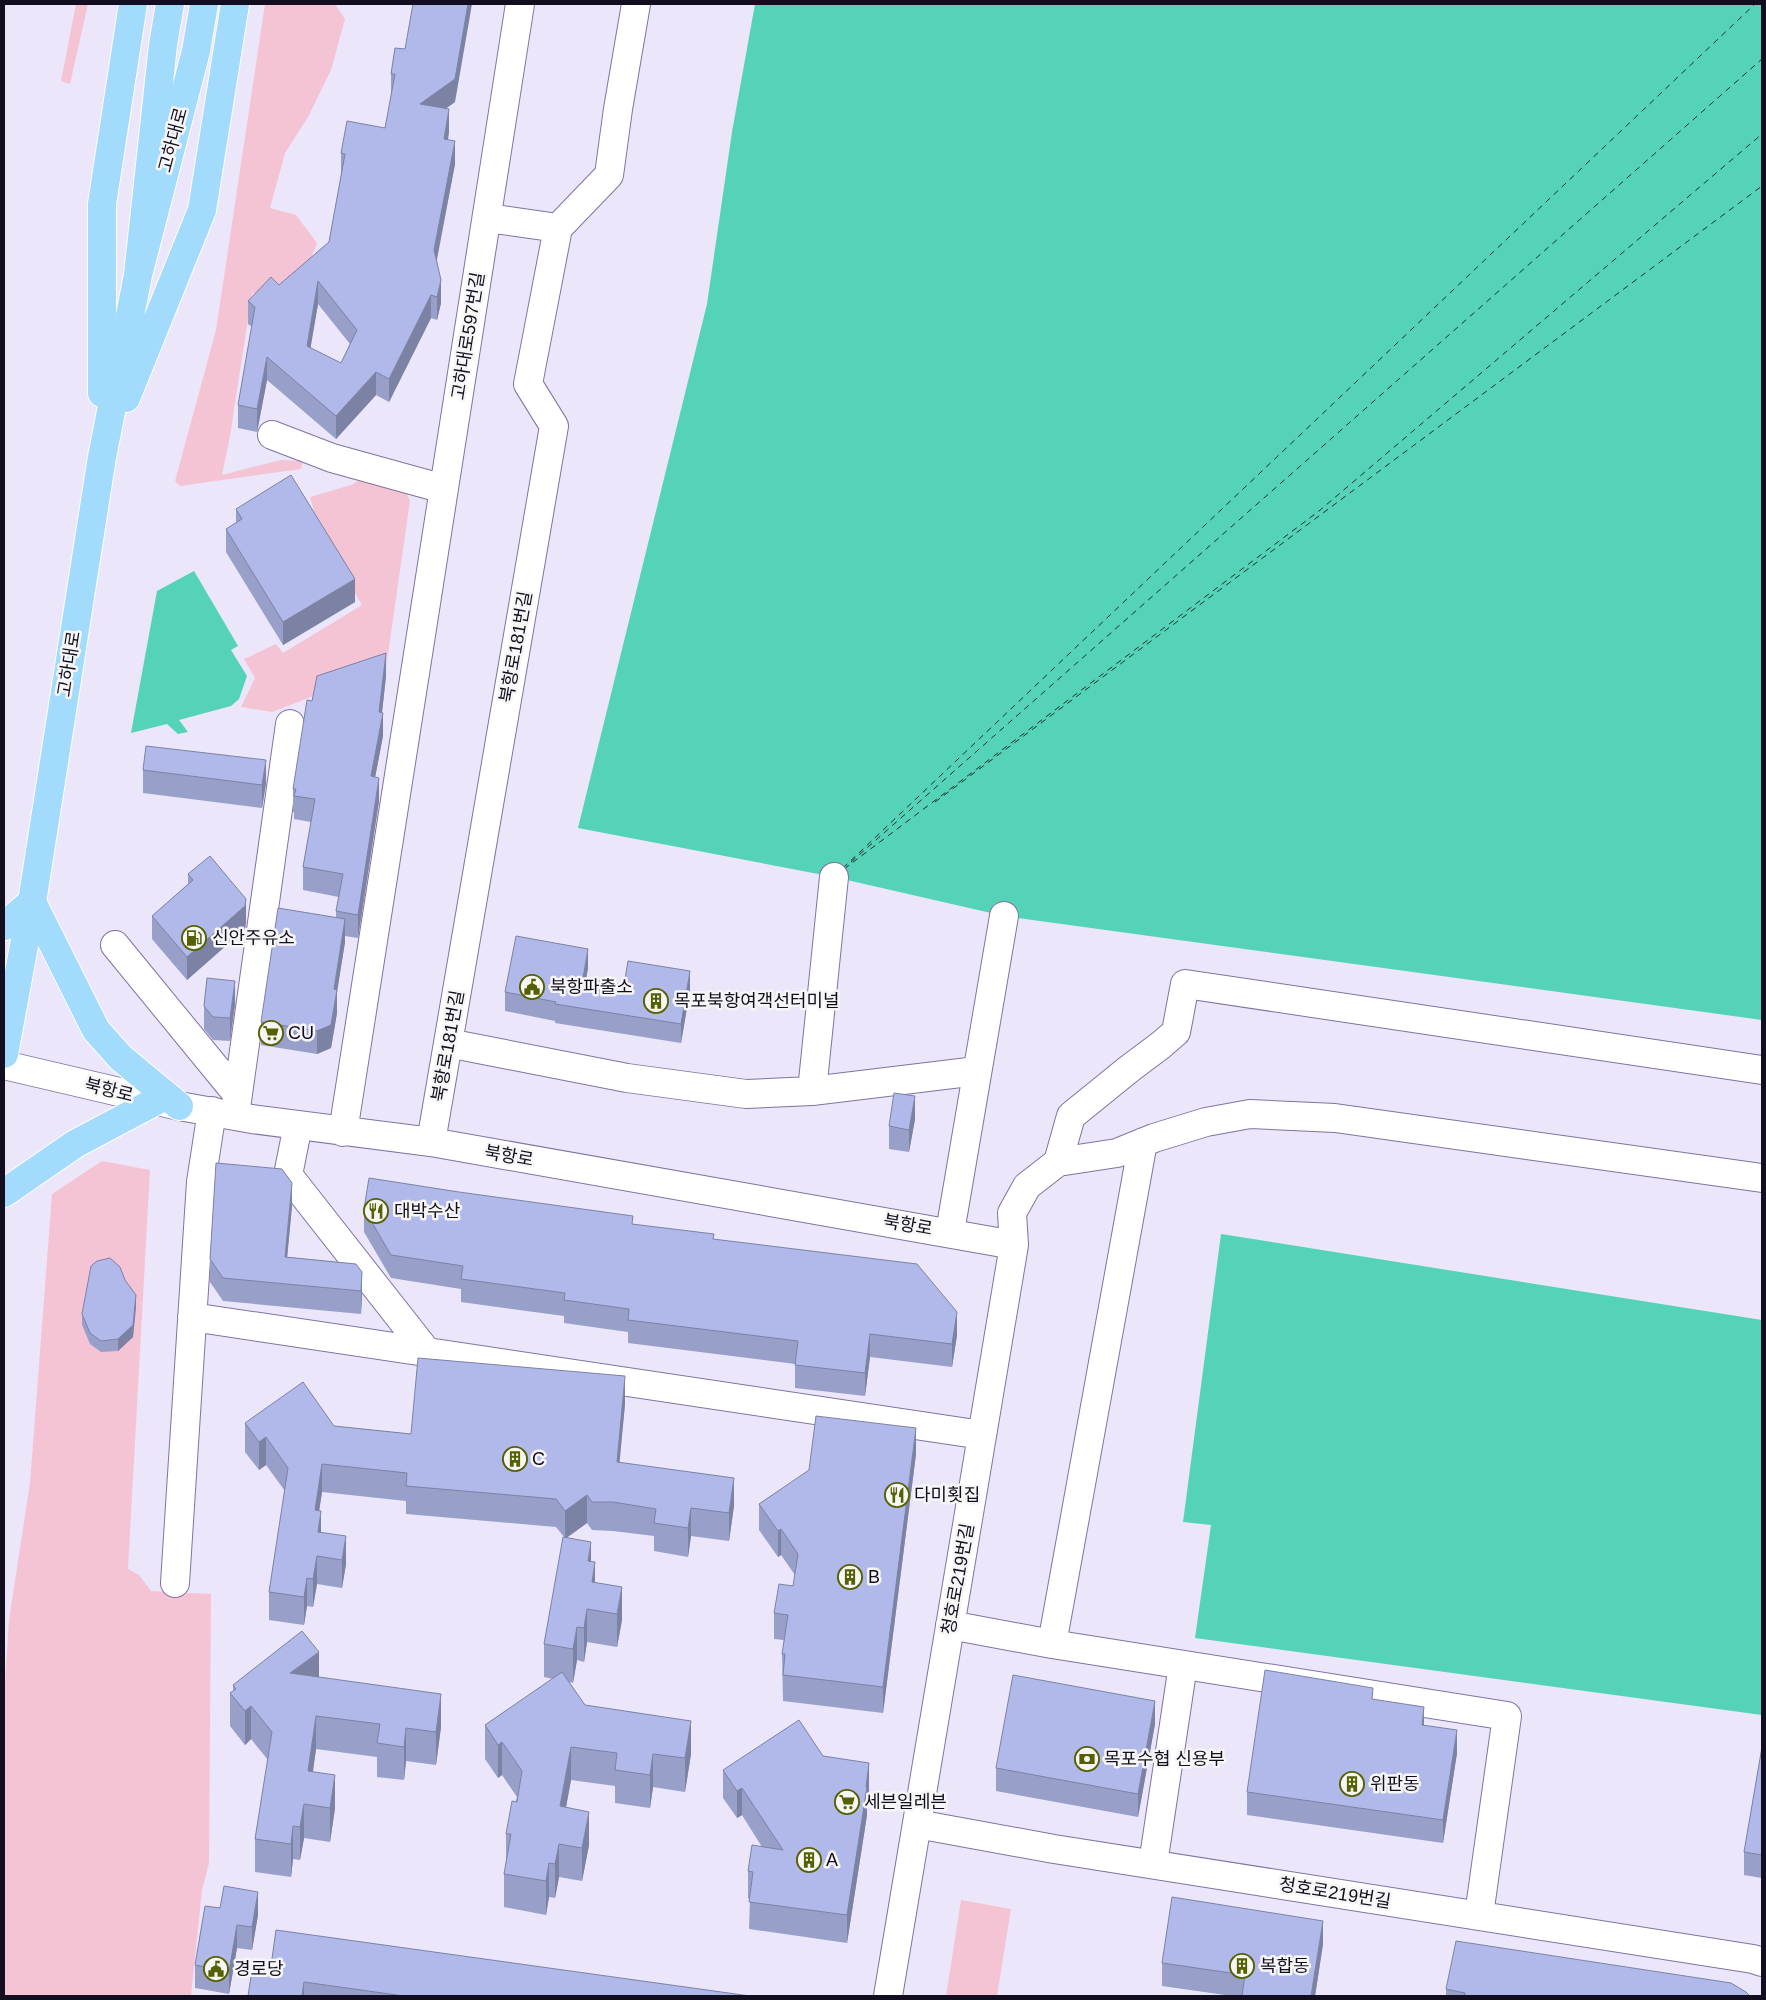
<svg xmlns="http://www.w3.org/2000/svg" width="1766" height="2000" font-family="Helvetica,'Noto Sans KR',sans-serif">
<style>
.green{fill:#f5c4d4}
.water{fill:#54d3b9}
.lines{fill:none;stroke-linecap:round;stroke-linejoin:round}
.ferry{stroke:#1b312c;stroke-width:1;stroke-dasharray:6 5;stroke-linecap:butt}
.minor-casing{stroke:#8073a1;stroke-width:30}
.major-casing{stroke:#fff;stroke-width:30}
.minor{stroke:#fff;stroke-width:28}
.major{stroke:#a3dbfd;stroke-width:28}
.wall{fill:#989fc9;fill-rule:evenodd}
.shaded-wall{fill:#7c82a4}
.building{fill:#b1b9ea;stroke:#7c82a4;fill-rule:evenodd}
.labels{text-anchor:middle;stroke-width:5;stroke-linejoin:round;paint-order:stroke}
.street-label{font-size:18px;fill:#130e1f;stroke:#f6f6f6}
.poi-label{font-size:18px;fill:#130e1f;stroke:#f6f6f6;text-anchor:start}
</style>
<rect width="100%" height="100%" fill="#ebe6fa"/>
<path class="green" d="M 76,4 L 88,4 L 70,84 L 61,81 Z
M 265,4 L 335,4 L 345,19 L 331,70 L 308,117 L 285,153 L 270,208 L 296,215 L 317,243 L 298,291 L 290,300 L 252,293 L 230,436 L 222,475 L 281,460 L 303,461 L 301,469 L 180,486 L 175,481 L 216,330 Z
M 366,477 L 404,488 L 410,501 L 386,668 L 272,712 L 241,707 L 255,678 L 244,659 L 276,644 L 283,653 L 362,605 L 311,520 L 314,511 L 310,497 L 351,485 Z
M 102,1161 L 150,1170 L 128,1569 L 139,1575 L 151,1591 L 211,1594 L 209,1863 L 202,1890 L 191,1996 L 4,1996 L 4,1699 L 9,1620 L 30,1483 L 52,1194 Z
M 961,1900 L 1011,1909 L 997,1996 L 946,1996 Z"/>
<path class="water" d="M 755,4 L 1762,4 L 1762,1020 L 1004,916 L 834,877 L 578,828 L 707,304 L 732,132 Z
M 194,571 L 238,646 L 231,650 L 247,676 L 239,699 L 231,706 L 179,720 L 188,732 L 178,734 L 167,724 L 131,733 L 157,591 Z
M 1221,1234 L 1762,1320 L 1762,1715 L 1195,1638 L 1211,1525 L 1183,1522 Z"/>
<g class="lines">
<path class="ferry" d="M 935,802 L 1762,186
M 851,862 L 1762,59
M 843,868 L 1755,4
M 844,869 L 1319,511 L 1762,134"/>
<defs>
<path id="minor" d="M 558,228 L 609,175 L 618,109 L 636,4
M 272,435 L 332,458 L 444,489
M 115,945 L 237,1094
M 448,1043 L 627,1078 L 746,1094 L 812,1091 L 977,1071
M 4,1065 L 179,1106 L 252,1119 L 431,1142 L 1014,1245
M 812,1091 L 834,877
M 235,1115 L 290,724
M 298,1125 L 288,1175 L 427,1352
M 343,1132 L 520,4
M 431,1142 L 554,426 L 528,384 L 558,228 L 488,218
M 1058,1162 L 1071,1116 L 1129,1069 L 1161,1045 L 1176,1032 L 1185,984 L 1762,1070
M 950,1232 L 1004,916
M 192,1317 L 982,1435
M 175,1583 L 201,1182 L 212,1111
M 950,1625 L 1052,1644 L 1507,1716 L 1479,1915
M 1052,1644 L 1143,1142
M 917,1824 L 1054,1849 L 1753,1959 L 1762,1962
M 1153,1864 L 1183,1665
M 888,1996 L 1014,1245 L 1012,1213 L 1027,1186 L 1058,1162 L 1117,1153 L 1154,1138 L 1206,1122 L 1250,1114 L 1335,1118 L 1762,1178"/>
<path id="major" d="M 170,4 L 163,45 L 138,275 L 196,51 L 204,4
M 102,393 L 102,204 L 133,4
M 126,398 L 202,210 L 235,4
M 4,926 L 32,902 L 96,1030 L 121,1058 L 179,1106
M 4,1054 L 32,902 L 102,457 L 138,275
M 4,1193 L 75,1144 L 156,1101"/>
</defs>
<use href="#minor" class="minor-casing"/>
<use href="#major" class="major-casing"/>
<use href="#minor" class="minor"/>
<use href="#major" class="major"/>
</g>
<path class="wall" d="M 395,48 L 455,102 L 446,108 L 449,132 L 448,140 L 455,164 L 437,260 L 441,303 L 437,320 L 431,318 L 389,402 L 376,395 L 336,439 L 267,380 L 257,432 L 238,428 L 238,405 L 252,327 L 248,324 L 248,301 L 279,285 L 329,242 L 341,176 L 341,153 L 385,128 L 391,97 L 391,74 ZM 318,304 L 350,344 L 341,363 L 310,348 Z
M 236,509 L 355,602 L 283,645 L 226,552 L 226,529 L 236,523 Z
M 386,676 L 382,713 L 383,736 L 375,777 L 379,801 L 358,938 L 345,936 L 345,942 L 337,990 L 337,1013 L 331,1048 L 317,1054 L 261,1045 L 261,1022 L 336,918 L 336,911 L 339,897 L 303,890 L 303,867 L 311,822 L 294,819 L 294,812 L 293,812 L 293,789 L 312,701 Z
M 143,770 L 266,783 L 262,808 L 143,793 Z
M 188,874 L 246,922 L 245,929 L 187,980 L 152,939 L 152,916 L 188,884 Z
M 588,968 L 586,979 L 624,985 L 690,990 L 681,1043 L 555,1023 L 555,1021 L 505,1011 L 505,992 Z
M 235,1004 L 230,1041 L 213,1040 L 204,1029 L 204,1006 Z
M 915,1119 L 909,1152 L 889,1149 L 889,1126 Z
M 292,1206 L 287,1257 L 356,1264 L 362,1295 L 361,1314 L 223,1301 L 210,1282 L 210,1259 Z
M 364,1209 L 633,1224 L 714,1239 L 957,1335 L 952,1367 L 870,1357 L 865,1396 L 795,1388 L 795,1364 L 628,1343 L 628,1332 L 564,1323 L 564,1316 L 461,1302 L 461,1289 L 391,1278 L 364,1232 Z
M 136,1307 L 133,1337 L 118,1351 L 101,1352 L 90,1344 L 82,1325 L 82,1314 Z
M 625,1404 L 619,1462 L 734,1506 L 729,1541 L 691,1536 L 688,1557 L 654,1551 L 654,1536 L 613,1531 L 592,1530 L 587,1523 L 566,1538 L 591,1562 L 595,1582 L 622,1620 L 617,1647 L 587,1642 L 584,1662 L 577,1660 L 573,1683 L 569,1682 L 585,1705 L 691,1754 L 685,1792 L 653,1787 L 650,1808 L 615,1803 L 615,1786 L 571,1780 L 566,1807 L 589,1845 L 582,1881 L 559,1877 L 555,1898 L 549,1897 L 546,1915 L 504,1907 L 504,1874 L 506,1865 L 506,1834 L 517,1797 L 502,1775 L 498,1778 L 485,1759 L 485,1725 L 553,1679 L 544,1677 L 544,1644 L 564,1537 L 556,1527 L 406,1514 L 406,1501 L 322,1492 L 319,1511 L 321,1532 L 346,1564 L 342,1588 L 317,1584 L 313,1607 L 307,1606 L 304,1625 L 269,1620 L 269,1592 L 285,1491 L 266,1465 L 259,1470 L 245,1452 L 245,1423 L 334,1426 L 411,1434 Z
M 916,1454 L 883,1713 L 783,1701 L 782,1654 L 784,1640 L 774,1639 L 774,1613 L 793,1586 L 795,1575 L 781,1555 L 778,1557 L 759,1530 L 759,1504 Z
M 319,1677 L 441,1727 L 436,1765 L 406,1761 L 404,1780 L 377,1777 L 377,1757 L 316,1749 L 313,1772 L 335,1808 L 330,1842 L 304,1838 L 300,1860 L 293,1859 L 291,1877 L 255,1872 L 255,1839 L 268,1760 L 251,1739 L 245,1745 L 230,1726 L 230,1693 L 233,1691 L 233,1685 Z
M 1373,1699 L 1424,1725 L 1457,1753 L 1443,1843 L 1247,1815 L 1247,1792 Z
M 1155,1724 L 1138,1817 L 996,1791 L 996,1768 Z
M 1762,1747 L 1762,1878 L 1744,1875 L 1744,1852 Z
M 823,1756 L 869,1790 L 867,1805 L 867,1815 L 847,1943 L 749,1929 L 750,1899 L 748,1898 L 748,1871 L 762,1847 L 742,1815 L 737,1818 L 723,1798 L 723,1770 Z
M 205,1906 L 258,1915 L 252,1950 L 237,1948 L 229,1994 L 195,1988 L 195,1965 Z
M 1323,1944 L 1315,1996 L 1232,1996 L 1162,1986 L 1162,1963 Z
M 270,1973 L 750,1996 L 248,1996 Z
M 1446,1989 L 1750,1996 L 1446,1996 Z"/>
<path class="shaded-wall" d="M 468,4 L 472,4 L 455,102 L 420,127 L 420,104 Z
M 449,109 L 449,132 L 444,162 L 444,139 Z
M 455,141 L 455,164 L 434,273 L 434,250 Z
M 441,280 L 441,303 L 437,320 L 437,297 Z
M 318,281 L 318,304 L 307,369 L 307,346 Z
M 431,295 L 431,318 L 389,402 L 389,379 Z
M 267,357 L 267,380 L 257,432 L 257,409 Z
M 376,372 L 376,395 L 336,439 L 336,416 Z
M 355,579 L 355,602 L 283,645 L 283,622 Z
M 386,653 L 386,676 L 381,721 L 383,713 L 383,736 L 371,799 L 371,776 Z
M 266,760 L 266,783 L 262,808 L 262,785 Z
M 379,778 L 379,801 L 358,938 L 358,915 Z
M 246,899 L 246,922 L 245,929 L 187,980 L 187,957 Z
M 345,919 L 345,942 L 336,999 L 337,990 L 337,1013 L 331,1048 L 317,1054 L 317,1031 L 334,989 Z
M 588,949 L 588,968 L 583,997 L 583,978 Z
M 690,971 L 690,990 L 681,1043 L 681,1024 Z
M 235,981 L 235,1004 L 230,1041 L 230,1018 Z
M 915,1096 L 915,1119 L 909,1152 L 909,1130 Z
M 292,1183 L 292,1206 L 285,1280 L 285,1257 Z
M 362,1272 L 362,1295 L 361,1314 L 361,1291 Z
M 136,1295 L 136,1307 L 133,1337 L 118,1351 L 118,1339 Z
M 957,1312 L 957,1335 L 952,1367 L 952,1344 Z
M 870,1334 L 870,1357 L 865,1396 L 865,1373 Z
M 625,1376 L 625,1404 L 617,1490 L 617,1462 Z
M 916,1428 L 916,1454 L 883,1713 L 883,1687 Z
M 266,1437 L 266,1465 L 259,1470 L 259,1442 Z
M 322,1464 L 322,1492 L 315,1538 L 315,1510 Z
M 734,1478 L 734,1506 L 729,1541 L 729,1513 Z
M 587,1495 L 587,1523 L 565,1539 L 565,1511 Z
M 691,1508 L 691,1536 L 688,1557 L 688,1528 Z
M 321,1511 L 321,1539 L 318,1532 Z
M 781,1529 L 781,1555 L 778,1557 L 778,1531 Z
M 346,1536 L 346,1564 L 342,1588 L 342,1560 Z
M 591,1542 L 591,1576 L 588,1561 Z
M 317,1556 L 317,1584 L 313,1607 L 313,1579 Z
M 595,1562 L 595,1596 L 592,1582 Z
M 307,1578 L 307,1606 L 304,1625 L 304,1597 Z
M 622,1587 L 622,1620 L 617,1647 L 617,1614 Z
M 587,1609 L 587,1642 L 584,1662 L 584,1628 Z
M 577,1627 L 577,1660 L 573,1683 L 573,1649 Z
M 319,1652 L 319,1685 L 290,1673 Z
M 441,1694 L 441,1727 L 436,1765 L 436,1732 Z
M 1155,1701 L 1155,1724 L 1138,1817 L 1138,1794 Z
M 251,1706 L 251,1739 L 245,1745 L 245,1711 Z
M 1424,1707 L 1424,1730 L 1422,1725 Z
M 316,1716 L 316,1749 L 308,1804 L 308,1771 Z
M 691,1721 L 691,1754 L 685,1792 L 685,1758 Z
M 406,1728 L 406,1761 L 404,1780 L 404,1747 Z
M 1457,1730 L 1457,1753 L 1443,1843 L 1443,1820 Z
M 502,1742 L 502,1775 L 498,1778 L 498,1745 Z
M 571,1747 L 571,1780 L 560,1840 L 560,1806 Z
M 653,1754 L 653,1787 L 650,1808 L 650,1775 Z
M 869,1763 L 869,1790 L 867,1805 L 867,1815 L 847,1943 L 847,1915 Z
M 335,1775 L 335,1808 L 330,1842 L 330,1808 Z
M 742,1788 L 742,1815 L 737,1818 L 737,1791 Z
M 304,1804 L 304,1838 L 300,1860 L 300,1827 Z
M 589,1812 L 589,1845 L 582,1881 L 582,1848 Z
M 293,1826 L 293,1859 L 291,1877 L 291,1844 Z
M 559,1844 L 559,1877 L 555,1898 L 555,1864 Z
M 549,1863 L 549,1897 L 546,1915 L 546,1881 Z
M 258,1892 L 258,1915 L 252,1950 L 252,1927 Z
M 1323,1921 L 1323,1944 L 1315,1996 L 1311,1996 Z
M 237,1925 L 237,1948 L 229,1994 L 229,1971 Z
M 304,1982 L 304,1996 L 302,1996 Z"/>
<path class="building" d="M 413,4 L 468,4 L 455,79 L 420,104 L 449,109 L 444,139 L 455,141 L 434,250 L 441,280 L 437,297 L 431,295 L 389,379 L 376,372 L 336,416 L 267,357 L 257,409 L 238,405 L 255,307 L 248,301 L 271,277 L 279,285 L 329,242 L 345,154 L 341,153 L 347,121 L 385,128 L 395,74 L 391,74 L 395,48 L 405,49 ZM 318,281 L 357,330 L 341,363 L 307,346 Z
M 291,475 L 355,579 L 283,622 L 226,529 L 242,519 L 236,509 Z
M 386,653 L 379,712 L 383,713 L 371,776 L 379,778 L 358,915 L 336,911 L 343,874 L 303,867 L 315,799 L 294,796 L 296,789 L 293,789 L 307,700 L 312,701 L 317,676 Z
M 146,746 L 266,760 L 262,785 L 143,770 Z
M 210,856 L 246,899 L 245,906 L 187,957 L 152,916 L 193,880 L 188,874 Z
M 278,908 L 345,919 L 334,989 L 337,990 L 331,1025 L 317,1031 L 261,1022 Z
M 516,936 L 588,949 L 583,978 L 624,985 L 628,961 L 690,971 L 681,1024 L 555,1004 L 556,1002 L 505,992 Z
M 207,978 L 235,981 L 230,1018 L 213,1017 L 204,1006 Z
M 894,1093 L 915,1096 L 909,1130 L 889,1126 Z
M 216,1163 L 282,1169 L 292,1183 L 285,1257 L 356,1264 L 362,1272 L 361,1291 L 223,1278 L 210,1259 Z
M 369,1178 L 459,1192 L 633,1216 L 632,1224 L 714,1234 L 713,1239 L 917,1264 L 957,1312 L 952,1344 L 870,1334 L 865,1373 L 795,1365 L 798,1341 L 628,1320 L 629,1309 L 564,1300 L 565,1293 L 461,1279 L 463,1266 L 391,1255 L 364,1209 Z
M 110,1258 L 120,1267 L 125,1280 L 136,1295 L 133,1325 L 118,1339 L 101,1341 L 90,1333 L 82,1314 L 91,1266 L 97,1261 Z
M 418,1358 L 625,1376 L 617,1462 L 734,1478 L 729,1513 L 691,1508 L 688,1528 L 654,1523 L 656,1509 L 613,1502 L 592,1502 L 587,1495 L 565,1511 L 556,1499 L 406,1486 L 407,1473 L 322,1464 L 315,1510 L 321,1511 L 318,1532 L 346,1536 L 342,1560 L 317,1556 L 313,1579 L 307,1578 L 304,1597 L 269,1592 L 288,1468 L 266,1437 L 259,1442 L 245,1423 L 303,1382 L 334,1426 L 411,1434 Z
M 816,1416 L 916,1428 L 883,1687 L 783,1675 L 785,1654 L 782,1654 L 788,1615 L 774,1613 L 779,1584 L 793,1586 L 798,1554 L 781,1529 L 778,1531 L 759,1504 L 809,1470 Z
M 563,1537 L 591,1542 L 588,1561 L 595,1562 L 592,1582 L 622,1587 L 617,1614 L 587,1609 L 584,1628 L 577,1627 L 573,1649 L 544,1644 Z
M 302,1631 L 319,1652 L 290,1673 L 441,1694 L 436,1732 L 406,1728 L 404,1747 L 377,1743 L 380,1724 L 316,1716 L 308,1771 L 335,1775 L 330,1808 L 304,1804 L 300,1827 L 293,1826 L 291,1844 L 255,1839 L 272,1732 L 251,1706 L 245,1711 L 230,1693 L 236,1689 L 233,1685 Z
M 1265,1670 L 1373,1688 L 1372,1699 L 1424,1707 L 1422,1725 L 1457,1730 L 1443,1820 L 1247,1792 Z
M 562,1672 L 585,1705 L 691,1721 L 685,1758 L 653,1754 L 650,1775 L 615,1770 L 617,1753 L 571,1747 L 560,1806 L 589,1812 L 582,1848 L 559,1844 L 555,1864 L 549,1863 L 546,1881 L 504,1874 L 511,1834 L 506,1834 L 512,1801 L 517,1802 L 522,1771 L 502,1742 L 498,1745 L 485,1725 Z
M 1013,1675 L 1155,1701 L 1138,1794 L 996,1768 Z
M 799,1720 L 823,1756 L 869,1763 L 866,1787 L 867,1787 L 847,1915 L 749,1902 L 753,1872 L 748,1871 L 752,1845 L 783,1850 L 742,1788 L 737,1791 L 723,1770 Z
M 1762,1747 L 1762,1855 L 1744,1852 Z
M 224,1886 L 258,1892 L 252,1927 L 237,1925 L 229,1971 L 195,1965 L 205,1906 L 220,1908 Z
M 1172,1897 L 1323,1921 L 1311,1996 L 1242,1996 L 1245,1975 L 1162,1963 Z
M 276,1930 L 750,1996 L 404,1996 L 304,1982 L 302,1996 L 248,1996 L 252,1970 L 270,1973 Z
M 1456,1941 L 1731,1983 L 1746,1992 L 1750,1996 L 1465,1996 L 1465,1993 L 1446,1989 Z"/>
<defs>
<symbol id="fuel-ring" viewBox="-11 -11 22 22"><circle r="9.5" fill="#f6f6f6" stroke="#556100" stroke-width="1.5"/><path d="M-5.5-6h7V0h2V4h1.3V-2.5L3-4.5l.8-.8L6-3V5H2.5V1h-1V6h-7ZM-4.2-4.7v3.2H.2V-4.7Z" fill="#556100"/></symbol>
<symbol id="civic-ring" viewBox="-11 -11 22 22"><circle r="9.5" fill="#f6f6f6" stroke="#556100" stroke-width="1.5"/><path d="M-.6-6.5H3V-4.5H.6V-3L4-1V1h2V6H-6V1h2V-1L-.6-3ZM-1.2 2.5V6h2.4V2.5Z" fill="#556100"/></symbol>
<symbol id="building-ring" viewBox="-11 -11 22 22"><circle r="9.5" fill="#f6f6f6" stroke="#556100" stroke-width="1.5"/><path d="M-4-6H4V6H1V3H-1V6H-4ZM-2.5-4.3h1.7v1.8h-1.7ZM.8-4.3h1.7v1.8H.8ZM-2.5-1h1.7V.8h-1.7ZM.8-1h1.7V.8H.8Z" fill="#556100"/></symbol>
<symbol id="supermarket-ring" viewBox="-11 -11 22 22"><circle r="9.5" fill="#f6f6f6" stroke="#556100" stroke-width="1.5"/><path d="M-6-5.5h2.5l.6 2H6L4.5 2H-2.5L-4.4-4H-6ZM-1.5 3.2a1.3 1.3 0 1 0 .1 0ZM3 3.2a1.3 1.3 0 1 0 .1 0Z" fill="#556100"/></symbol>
<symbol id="restaurant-ring" viewBox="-11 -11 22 22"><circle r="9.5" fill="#f6f6f6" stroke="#556100" stroke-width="1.5"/><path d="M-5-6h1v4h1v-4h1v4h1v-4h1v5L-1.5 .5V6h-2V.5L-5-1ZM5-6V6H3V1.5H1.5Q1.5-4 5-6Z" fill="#556100"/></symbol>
<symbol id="bank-ring" viewBox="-11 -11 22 22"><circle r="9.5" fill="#f6f6f6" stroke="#556100" stroke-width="1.5"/><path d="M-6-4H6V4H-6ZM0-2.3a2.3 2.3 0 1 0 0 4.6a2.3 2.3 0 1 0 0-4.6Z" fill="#556100"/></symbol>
</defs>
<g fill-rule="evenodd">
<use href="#fuel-ring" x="180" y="924" width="28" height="28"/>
<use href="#civic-ring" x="518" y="973" width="28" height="28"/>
<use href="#building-ring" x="642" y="987" width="28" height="28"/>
<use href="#supermarket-ring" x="257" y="1019" width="28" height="28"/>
<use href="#restaurant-ring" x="362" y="1197" width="28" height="28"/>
<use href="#building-ring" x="501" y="1445" width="28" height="28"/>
<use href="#restaurant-ring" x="883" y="1481" width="28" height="28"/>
<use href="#building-ring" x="836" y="1563" width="28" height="28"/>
<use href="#bank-ring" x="1073" y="1745" width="28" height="28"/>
<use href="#building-ring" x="1338" y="1770" width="28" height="28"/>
<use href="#supermarket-ring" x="833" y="1788" width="28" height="28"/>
<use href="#building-ring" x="795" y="1846" width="28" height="28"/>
<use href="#building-ring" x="1228" y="1952" width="28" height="28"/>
<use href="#civic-ring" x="202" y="1955" width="28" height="28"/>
</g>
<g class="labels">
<g class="street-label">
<text transform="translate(173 140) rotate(-75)" y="6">고하대로</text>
<text transform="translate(468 336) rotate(-81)" y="6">고하대로597번길</text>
<text transform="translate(516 647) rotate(-80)" y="6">북항로181번길</text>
<text transform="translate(69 664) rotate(-81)" y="6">고하대로</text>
<text transform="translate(448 1046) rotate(-80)" y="6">북항로181번길</text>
<text transform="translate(109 1090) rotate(14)" y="6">북항로</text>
<text transform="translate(509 1156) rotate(10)" y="6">북항로</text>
<text transform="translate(908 1225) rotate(10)" y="6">북항로</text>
<text transform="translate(958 1579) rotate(-80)" y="6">청호로219번길</text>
<text transform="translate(1335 1893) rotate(9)" y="6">청호로219번길</text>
</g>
<g class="poi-label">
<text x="212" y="944">신안주유소</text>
<text x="550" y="993">북항파출소</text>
<text x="674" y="1007">목포북항여객선터미널</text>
<text x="288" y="1039">CU</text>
<text x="394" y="1217">대박수산</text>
<text x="532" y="1465">C</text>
<text x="914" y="1501">다미횟집</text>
<text x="868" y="1583">B</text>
<text x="1104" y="1765">목포수협 신용부</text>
<text x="1370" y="1790">위판동</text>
<text x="864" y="1808">세븐일레븐</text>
<text x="826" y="1866">A</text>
<text x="1260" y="1972">복합동</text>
<text x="234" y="1975">경로당</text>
</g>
</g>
<rect width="1766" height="2000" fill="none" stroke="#130e1f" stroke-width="10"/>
</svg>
